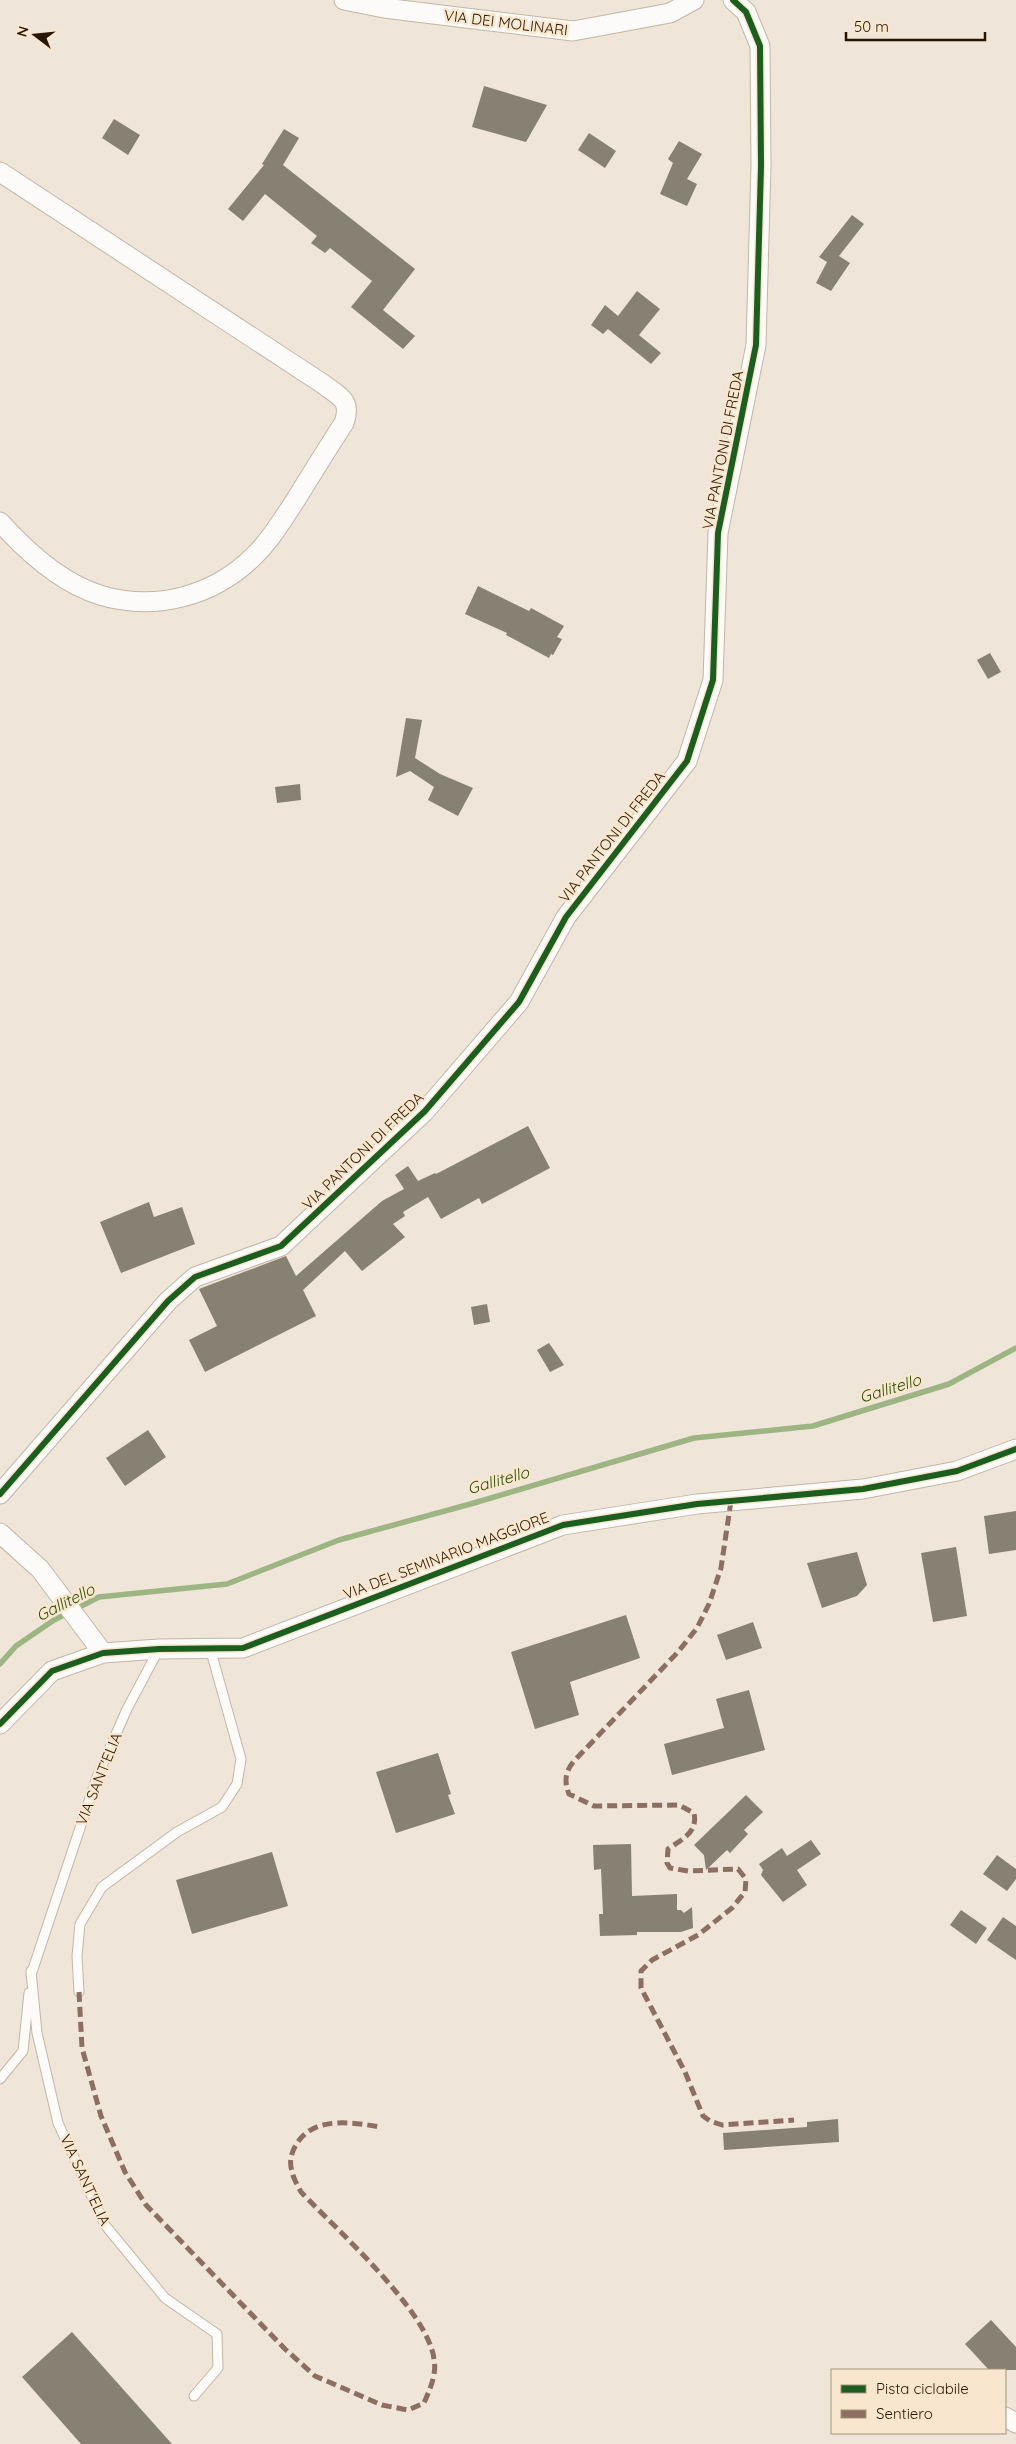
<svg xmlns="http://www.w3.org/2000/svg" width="1016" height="2444" font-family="Quicksand,sans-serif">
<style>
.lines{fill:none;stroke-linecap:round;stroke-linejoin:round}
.stream{stroke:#9cb583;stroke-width:5.5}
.building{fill:#878173}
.lane-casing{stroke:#c4b6a4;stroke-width:11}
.street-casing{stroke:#c4b6a4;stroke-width:21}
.lane{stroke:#fdfbf9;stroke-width:9}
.street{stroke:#fdfbf9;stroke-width:19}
.quiet{stroke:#8d6e63;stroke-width:5;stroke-dasharray:10 5;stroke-linecap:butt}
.cycleway-casing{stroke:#f9e6ce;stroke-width:9}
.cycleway{stroke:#1b5e20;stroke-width:6}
.labels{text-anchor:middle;stroke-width:5;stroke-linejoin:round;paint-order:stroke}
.street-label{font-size:15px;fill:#281700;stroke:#f9e6ce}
.water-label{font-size:16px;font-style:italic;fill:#294f04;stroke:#f9e6ce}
</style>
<rect width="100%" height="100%" fill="#efe5d8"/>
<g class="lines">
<path class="stream" d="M 0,1664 L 16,1646 L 54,1620 L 99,1597 L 227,1584 L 339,1540 L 474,1503 L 694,1438 L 813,1426 L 949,1384 L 1016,1348"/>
</g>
<path class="building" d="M 484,86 L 547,105 L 526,142 L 472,127 Z
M 114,119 L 140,135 L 128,155 L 102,138 Z
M 284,129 L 299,138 L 283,165 L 415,269 L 383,310 L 415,336 L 403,349 L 351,307 L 372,281 L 330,248 L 325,253 L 311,243 L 317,236 L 265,194 L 243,221 L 228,209 L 264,165 L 262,164 Z
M 589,133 L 616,151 L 605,168 L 578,150 Z
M 679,141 L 702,154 L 687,179 L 697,184 L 687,206 L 660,194 L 673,163 L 668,159 Z
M 852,215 L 864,224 L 839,256 L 850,263 L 831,291 L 816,283 L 827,262 L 819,257 Z
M 637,291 L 660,309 L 639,335 L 661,353 L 651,364 L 608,329 L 603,334 L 591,325 L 605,305 L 618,316 Z
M 478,586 L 529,611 L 531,608 L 564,626 L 557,637 L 562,639 L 553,655 L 551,654 L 549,658 L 506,635 L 507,633 L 465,614 Z
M 990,653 L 1001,672 L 988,679 L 977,660 Z
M 406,718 L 422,720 L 415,758 L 440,774 L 473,788 L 458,816 L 428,800 L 434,787 L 410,771 L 396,777 Z
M 300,784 L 301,800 L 277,803 L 275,787 Z
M 528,1126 L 550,1168 L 482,1204 L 479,1198 L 441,1219 L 428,1197 L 403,1212 L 405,1216 L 393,1224 L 405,1237 L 362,1271 L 345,1251 L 303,1290 L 316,1316 L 205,1372 L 189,1340 L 217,1326 L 199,1289 L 286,1256 L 296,1276 L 382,1201 L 404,1189 L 395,1175 L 408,1166 L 418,1181 L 435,1173 L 436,1174 Z
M 149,1202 L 154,1217 L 182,1207 L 195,1244 L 121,1273 L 100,1222 Z
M 487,1304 L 490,1322 L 474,1325 L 471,1307 Z
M 549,1343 L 564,1365 L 550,1372 L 537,1350 Z
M 148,1430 L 166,1457 L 125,1486 L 106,1458 Z
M 1016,1511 L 1016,1550 L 989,1554 L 984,1516 Z
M 956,1547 L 967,1616 L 933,1622 L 921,1553 Z
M 857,1552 L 867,1585 L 857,1596 L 822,1608 L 807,1563 Z
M 626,1615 L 640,1658 L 570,1682 L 579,1715 L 535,1729 L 511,1652 Z
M 753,1622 L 762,1648 L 726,1660 L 717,1635 Z
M 749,1690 L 765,1750 L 672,1775 L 664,1744 L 724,1728 L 716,1699 Z
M 438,1753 L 451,1794 L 448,1795 L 455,1814 L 396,1833 L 376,1772 Z
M 746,1795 L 763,1812 L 744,1830 L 748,1834 L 730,1853 L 727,1850 L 706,1870 L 704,1855 L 694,1845 Z
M 811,1840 L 821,1854 L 797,1870 L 807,1885 L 783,1902 L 761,1875 L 763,1870 L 759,1864 L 782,1848 L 787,1856 Z
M 631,1844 L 632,1896 L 677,1894 L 677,1910 L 681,1910 L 684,1913 L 692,1907 L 693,1928 L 681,1932 L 637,1932 L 637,1935 L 600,1936 L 599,1914 L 603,1914 L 601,1869 L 594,1870 L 593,1845 Z
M 272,1852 L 288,1906 L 192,1934 L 176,1880 Z
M 997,1855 L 1016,1869 L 1016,1879 L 1007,1891 L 983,1874 Z
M 961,1910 L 987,1928 L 976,1944 L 950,1925 Z
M 1003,1917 L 1016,1926 L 1016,1960 L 987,1940 Z
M 838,2119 L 839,2142 L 724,2150 L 723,2133 L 807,2127 L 807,2122 Z
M 991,2320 L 1016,2347 L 1016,2370 L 989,2370 L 965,2344 Z
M 72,2332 L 172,2444 L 81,2444 L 22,2377 Z"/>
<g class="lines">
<defs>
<path id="lane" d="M 31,1971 L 37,2033 L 58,2123 L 105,2225 L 165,2298 L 217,2334 L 218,2368 L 194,2396
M 31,1975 L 97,1777 L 127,1709 L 159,1649
M 79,1992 L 77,1956 L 80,1924 L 102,1887 L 177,1832 L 222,1807 L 237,1784 L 241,1759 L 210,1648
M 0,2079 L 23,2051 L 29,1993"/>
<path id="street" d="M 344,0 L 384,8 L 573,31 L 670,13 L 694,0
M 0,172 L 323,384 C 340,397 352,400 344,423 C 327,449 311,475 295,501 C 282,520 271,540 254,556 C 214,596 155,612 100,595 C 61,583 27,552 0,522
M 0,1494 L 168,1301 L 195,1277 L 281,1246 L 425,1111 L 519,1002 L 566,917 L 687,761 L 713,680 L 718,533 L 756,345 L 761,166 L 760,46 L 746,12 L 733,0
M 0,1533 L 40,1569 L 103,1653
M 0,1724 L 52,1671 L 103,1653 L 159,1649 L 243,1648 L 563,1525 L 697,1504 L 863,1489 L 957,1471 L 1016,1449
M 1005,2417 L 1016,2423"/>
</defs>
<use href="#lane" class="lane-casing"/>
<use href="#street" class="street-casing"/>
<use href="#lane" class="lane"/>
<use href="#street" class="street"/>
<path class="quiet" d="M 731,1501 L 721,1568 L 709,1604 L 697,1628 L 678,1652 L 574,1761 C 565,1772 564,1781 569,1794 L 594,1806 L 679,1805 L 694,1813 C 698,1833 682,1839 668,1849 L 667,1863 L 670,1868 L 688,1871 L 738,1869 L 746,1879 L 745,1892 L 732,1908 L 698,1935 L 652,1960 L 641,1971 L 641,1988 L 685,2072 L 703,2116 L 710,2121 L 722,2125 L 794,2120
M 79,1992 L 82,2048 L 101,2116 L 125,2172 L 146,2205 L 285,2349 L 315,2376 L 382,2405 L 408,2410 L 424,2403 C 430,2389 437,2374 434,2359 C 428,2311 336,2229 301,2192 C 298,2186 293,2178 292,2171 C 289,2162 291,2153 296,2145 C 312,2116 352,2122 380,2127"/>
<defs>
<path id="cycleway" d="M 0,1494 L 168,1301 L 195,1277 L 281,1246 L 425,1111 L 519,1002 L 566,917 L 687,761 L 713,680 L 718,533 L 756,345 L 761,166 L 760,46 L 746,12 L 733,0
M 0,1724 L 52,1671 L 103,1653 L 159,1649 L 243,1648 L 563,1525 L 697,1504 L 863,1489 L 957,1471 L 1016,1449"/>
</defs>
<use href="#cycleway" class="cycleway-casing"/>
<use href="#cycleway" class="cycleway"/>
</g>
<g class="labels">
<g class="street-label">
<text transform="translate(506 23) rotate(7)" y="5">VIA DEI MOLINARI</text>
<text transform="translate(723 450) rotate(-79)" y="5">VIA PANTONI DI FREDA</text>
<text transform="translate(612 837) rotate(-52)" y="5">VIA PANTONI DI FREDA</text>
<text transform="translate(363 1151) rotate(-44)" y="5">VIA PANTONI DI FREDA</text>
<text transform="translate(446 1556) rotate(-21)" y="5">VIA DEL SEMINARIO MAGGIORE</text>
<text transform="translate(99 1779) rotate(-68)" y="5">VIA SANT'ELIA</text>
<text transform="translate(85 2180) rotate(65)" y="5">VIA SANT'ELIA</text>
</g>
<g class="water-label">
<text transform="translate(890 1388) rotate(-17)" y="6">Gallitello</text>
<text transform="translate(498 1480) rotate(-16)" y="6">Gallitello</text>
<text transform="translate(65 1602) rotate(-27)" y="6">Gallitello</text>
</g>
</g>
<rect x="831" y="2369" width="175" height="65" fill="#f9e6ce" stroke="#a5937c"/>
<rect x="841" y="2385" width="25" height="8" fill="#1b5e20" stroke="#a5937c"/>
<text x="876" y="2394" font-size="15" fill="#281700">Pista ciclabile</text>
<rect x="841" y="2410" width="25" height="8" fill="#8d6e63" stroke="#a5937c"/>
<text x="876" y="2419" font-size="15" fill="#281700">Sentiero</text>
<g transform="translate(35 35) rotate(286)" stroke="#f9e6ce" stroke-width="4" paint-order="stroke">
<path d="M0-4L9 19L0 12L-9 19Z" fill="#281700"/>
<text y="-8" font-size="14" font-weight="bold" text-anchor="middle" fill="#281700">N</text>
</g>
<path d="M846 32v8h139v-8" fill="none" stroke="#281700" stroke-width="2.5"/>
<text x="854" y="32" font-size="15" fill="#281700" stroke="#f9e6ce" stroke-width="4" paint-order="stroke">50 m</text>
</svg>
